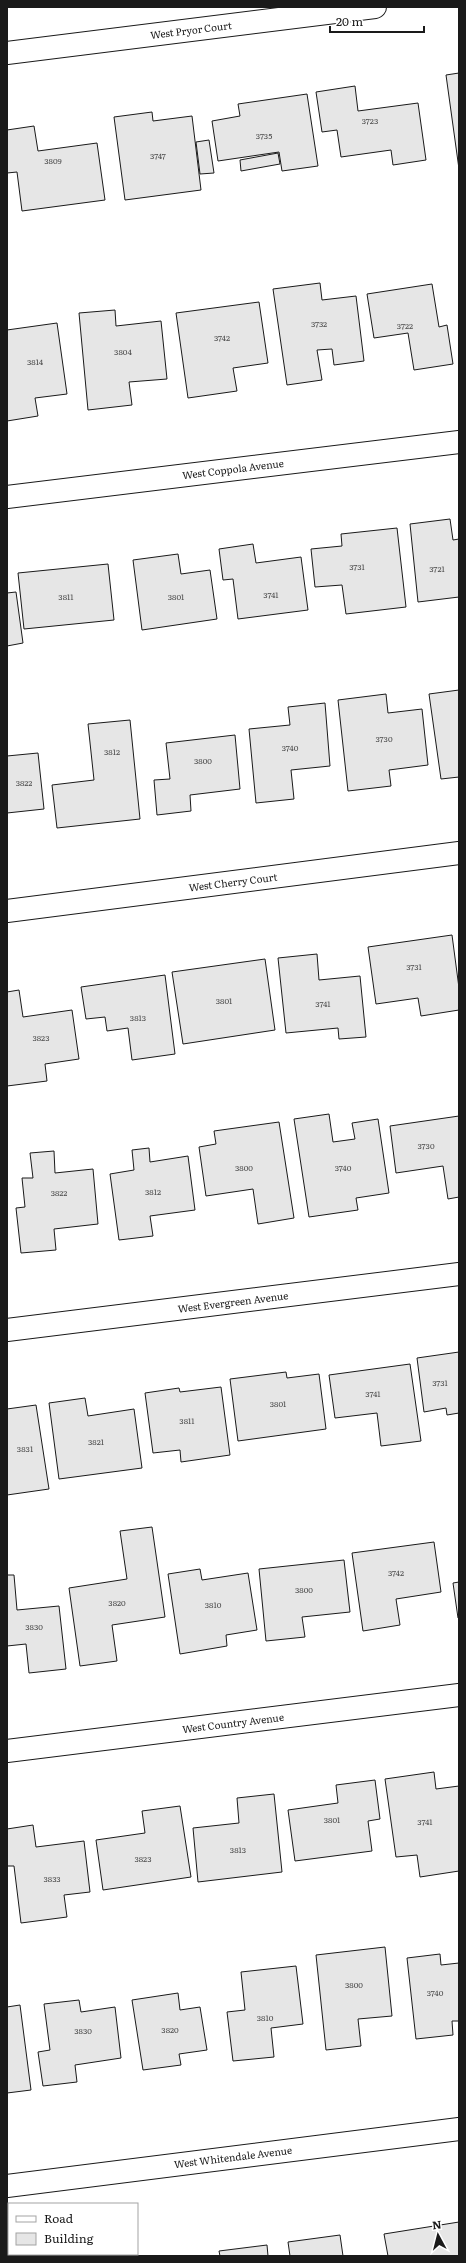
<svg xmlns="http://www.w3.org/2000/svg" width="466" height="2263" font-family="Literata,serif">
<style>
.building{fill:#e6e6e6;stroke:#1a1a1a}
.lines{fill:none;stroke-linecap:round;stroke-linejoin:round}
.minor-casing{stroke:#1a1a1a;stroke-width:24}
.tertiary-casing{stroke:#1a1a1a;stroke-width:24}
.minor{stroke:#fff;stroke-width:22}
.tertiary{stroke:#fff;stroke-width:22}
.labels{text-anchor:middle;stroke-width:3;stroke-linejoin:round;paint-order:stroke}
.number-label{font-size:8px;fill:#4d4d4d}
.street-label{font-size:10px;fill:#1a1a1a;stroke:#fff}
</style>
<rect width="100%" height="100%" fill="#fff"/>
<path class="building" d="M 459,73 L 459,169 L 446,75 Z
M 355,86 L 358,111 L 418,103 L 426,160 L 393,165 L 391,150 L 341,157 L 337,130 L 322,132 L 316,92 Z
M 307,94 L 318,166 L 282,171 L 279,152 L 218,161 L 212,121 L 240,116 L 238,104 Z
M 152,112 L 153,121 L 192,116 L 201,190 L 125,200 L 114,117 Z
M 34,126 L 38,151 L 97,143 L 105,200 L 22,211 L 17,172 L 7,173 L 7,130 Z
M 209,140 L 214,173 L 200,174 L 196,142 Z
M 278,153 L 280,164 L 241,171 L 240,160 Z
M 320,283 L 322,300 L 356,296 L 364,361 L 334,365 L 332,349 L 317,350 L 322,380 L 287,385 L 273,289 Z
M 432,284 L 439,327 L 447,325 L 453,364 L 414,370 L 408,333 L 374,338 L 367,294 Z
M 259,302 L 268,363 L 233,368 L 237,391 L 188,398 L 176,313 Z
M 115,310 L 116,326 L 161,321 L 167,379 L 129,382 L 132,405 L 88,410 L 79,313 Z
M 57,323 L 67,394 L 35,398 L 38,416 L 7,421 L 7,330 Z
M 450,519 L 453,540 L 459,539 L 459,597 L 418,602 L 410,524 Z
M 397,528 L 406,607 L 346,614 L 342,585 L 315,587 L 311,549 L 342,546 L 341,534 Z
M 253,544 L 256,563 L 301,557 L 308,610 L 238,619 L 233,579 L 223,580 L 219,549 Z
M 178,554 L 181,574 L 210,570 L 217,619 L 142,630 L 133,560 Z
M 108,564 L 114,620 L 24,629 L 18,573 Z
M 16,592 L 23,643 L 7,646 L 7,593 Z
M 459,690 L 459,777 L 441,779 L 429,694 Z
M 386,694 L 388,713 L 422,709 L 428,765 L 389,770 L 391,786 L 348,791 L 338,700 Z
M 325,703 L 330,766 L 291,770 L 294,799 L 256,803 L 249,729 L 290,725 L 288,707 Z
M 130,720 L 140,819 L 57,828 L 52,785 L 94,780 L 88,724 Z
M 235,735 L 240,789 L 190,795 L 191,811 L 157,815 L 154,780 L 170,779 L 166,743 Z
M 38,753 L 44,809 L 7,813 L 7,756 Z
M 452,935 L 459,988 L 459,1010 L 421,1016 L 418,998 L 376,1004 L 368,947 Z
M 317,954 L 319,980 L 360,976 L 366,1037 L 339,1039 L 338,1028 L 286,1033 L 278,958 Z
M 265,959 L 275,1030 L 183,1044 L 172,972 Z
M 165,975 L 175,1054 L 132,1060 L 128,1028 L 107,1031 L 105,1017 L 86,1019 L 81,987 Z
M 19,990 L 23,1017 L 72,1010 L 79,1059 L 45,1064 L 47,1081 L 7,1086 L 7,992 Z
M 329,1114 L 333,1142 L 355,1139 L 352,1123 L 378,1119 L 389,1193 L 356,1198 L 358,1210 L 309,1217 L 294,1119 Z
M 459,1116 L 459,1197 L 448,1199 L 443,1166 L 396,1173 L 390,1126 Z
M 279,1122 L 294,1218 L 258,1224 L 253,1189 L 206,1196 L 199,1147 L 216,1144 L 214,1131 Z
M 149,1148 L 150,1162 L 188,1156 L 195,1210 L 150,1216 L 153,1236 L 119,1240 L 110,1174 L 134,1170 L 132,1150 Z
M 54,1151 L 55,1173 L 93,1169 L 98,1224 L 54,1229 L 56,1250 L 21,1253 L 16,1208 L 25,1207 L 22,1178 L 33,1178 L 30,1153 Z
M 459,1352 L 459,1413 L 447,1415 L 446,1408 L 424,1412 L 417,1358 Z
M 410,1364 L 421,1441 L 381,1446 L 377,1413 L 335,1418 L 329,1375 Z
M 286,1372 L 287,1378 L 319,1374 L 326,1429 L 238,1441 L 230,1379 Z
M 221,1387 L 230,1455 L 181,1462 L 180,1450 L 153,1453 L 145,1393 L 179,1388 L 180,1392 Z
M 85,1398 L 88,1416 L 134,1409 L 142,1468 L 59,1479 L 49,1403 Z
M 36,1405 L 49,1489 L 7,1495 L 7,1409 Z
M 152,1527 L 165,1617 L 112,1625 L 117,1661 L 80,1666 L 69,1588 L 127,1579 L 120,1531 Z
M 434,1542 L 441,1592 L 396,1599 L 400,1625 L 363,1631 L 352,1553 Z
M 344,1560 L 350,1612 L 302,1617 L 305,1637 L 266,1641 L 259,1569 Z
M 200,1569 L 202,1580 L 248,1573 L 257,1630 L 226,1635 L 227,1646 L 180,1654 L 168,1574 Z
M 7,1575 L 14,1575 L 17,1610 L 59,1606 L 66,1669 L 29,1673 L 26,1644 L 7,1646 Z
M 459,1582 L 459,1618 L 458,1618 L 453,1583 Z
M 434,1772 L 436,1789 L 459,1786 L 459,1871 L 420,1877 L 417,1855 L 396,1857 L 385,1779 Z
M 375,1780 L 380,1819 L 368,1821 L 372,1851 L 295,1861 L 288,1810 L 338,1803 L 336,1785 Z
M 274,1794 L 282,1872 L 198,1882 L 193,1828 L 239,1823 L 237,1798 Z
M 180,1806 L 191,1877 L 103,1890 L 96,1840 L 145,1833 L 142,1811 Z
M 33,1825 L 36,1847 L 84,1841 L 90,1892 L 64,1895 L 67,1917 L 21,1923 L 14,1866 L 7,1866 L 7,1829 Z
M 385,1947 L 392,2016 L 358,2019 L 361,2046 L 326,2050 L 316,1955 Z
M 440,1954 L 441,1965 L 459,1963 L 459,2021 L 452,2021 L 453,2035 L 416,2039 L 407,1958 Z
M 296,1966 L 303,2024 L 271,2028 L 274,2057 L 233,2061 L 227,2012 L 245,2010 L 241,1972 Z
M 178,1993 L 180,2010 L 200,2007 L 207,2050 L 179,2054 L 181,2065 L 143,2070 L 132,2000 Z
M 79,2000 L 81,2012 L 115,2007 L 121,2058 L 75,2065 L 77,2082 L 43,2086 L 38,2052 L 50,2050 L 44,2004 Z
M 20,2005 L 31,2090 L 7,2093 L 7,2007 Z
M 459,2222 L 459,2256 L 388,2256 L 384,2234 Z
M 340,2235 L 343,2256 L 290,2256 L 288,2242 Z
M 267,2245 L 268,2256 L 220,2256 L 219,2251 Z"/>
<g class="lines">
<defs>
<path id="minor" d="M 7,53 L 375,7
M 7,497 L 459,442
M 7,911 L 459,853
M 7,1330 L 459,1274
M 7,1751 L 459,1695"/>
<path id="tertiary" d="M 7,2186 L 459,2129"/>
</defs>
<use href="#minor" class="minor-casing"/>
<use href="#tertiary" class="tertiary-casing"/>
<use href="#minor" class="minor"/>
<use href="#tertiary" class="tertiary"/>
</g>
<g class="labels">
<g class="number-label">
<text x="370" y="124">3723</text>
<text x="264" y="139">3735</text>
<text x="158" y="159">3747</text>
<text x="53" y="164">3809</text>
<text x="319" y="327">3732</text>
<text x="405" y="329">3722</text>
<text x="222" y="341">3742</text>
<text x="123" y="355">3804</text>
<text x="35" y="365">3814</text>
<text x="357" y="570">3731</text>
<text x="437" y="572">3721</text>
<text x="271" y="598">3741</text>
<text x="66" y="600">3811</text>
<text x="176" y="600">3801</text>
<text x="384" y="742">3730</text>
<text x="290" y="751">3740</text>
<text x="112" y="755">3812</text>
<text x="203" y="764">3800</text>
<text x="24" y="786">3822</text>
<text x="414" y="970">3731</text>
<text x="224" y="1004">3801</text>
<text x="323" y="1007">3741</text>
<text x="138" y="1021">3813</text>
<text x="41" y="1041">3823</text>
<text x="426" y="1149">3730</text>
<text x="244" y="1171">3800</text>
<text x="343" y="1171">3740</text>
<text x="153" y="1195">3812</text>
<text x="59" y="1196">3822</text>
<text x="440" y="1386">3731</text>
<text x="373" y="1397">3741</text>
<text x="278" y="1407">3801</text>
<text x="187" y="1424">3811</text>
<text x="96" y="1445">3821</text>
<text x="25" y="1452">3831</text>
<text x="396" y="1576">3742</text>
<text x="304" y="1593">3800</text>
<text x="117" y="1606">3820</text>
<text x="213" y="1608">3810</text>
<text x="34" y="1630">3830</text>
<text x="332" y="1823">3801</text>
<text x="425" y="1825">3741</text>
<text x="238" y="1853">3813</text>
<text x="143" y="1862">3823</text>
<text x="52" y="1882">3833</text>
<text x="354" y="1988">3800</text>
<text x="435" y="1996">3740</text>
<text x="265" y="2021">3810</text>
<text x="170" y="2033">3820</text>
<text x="83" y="2034">3830</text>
</g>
<g class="street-label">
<text transform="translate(191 30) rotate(-7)" y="4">West Pryor Court</text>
<text transform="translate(233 469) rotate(-7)" y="4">West Coppola Avenue</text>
<text transform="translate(233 882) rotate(-7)" y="4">West Cherry Court</text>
<text transform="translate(233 1302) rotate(-7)" y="4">West Evergreen Avenue</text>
<text transform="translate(233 1723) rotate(-7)" y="4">West Country Avenue</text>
<text transform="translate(233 2157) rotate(-7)" y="4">West Whitendale Avenue</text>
</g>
</g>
<rect width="466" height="2263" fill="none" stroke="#1a1a1a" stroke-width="16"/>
<rect x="8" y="2203" width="130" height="52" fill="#ffffff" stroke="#a3a3a3"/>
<rect x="16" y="2216" width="20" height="6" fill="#ffffff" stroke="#a3a3a3"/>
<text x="44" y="2223" font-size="12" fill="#1a1a1a">Road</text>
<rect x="16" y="2233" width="20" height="12" fill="#e6e6e6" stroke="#a3a3a3"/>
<text x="44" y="2243" font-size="12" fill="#1a1a1a">Building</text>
<g transform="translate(438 2235) rotate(353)" stroke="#ffffff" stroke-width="3" paint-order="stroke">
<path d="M0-3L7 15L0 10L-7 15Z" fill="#1a1a1a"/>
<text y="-6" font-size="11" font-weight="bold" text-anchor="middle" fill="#1a1a1a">N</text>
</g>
<path d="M330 26v6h94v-6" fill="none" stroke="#1a1a1a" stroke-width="2"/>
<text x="336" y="26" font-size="12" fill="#1a1a1a" stroke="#ffffff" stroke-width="3" paint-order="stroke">20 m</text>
</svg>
